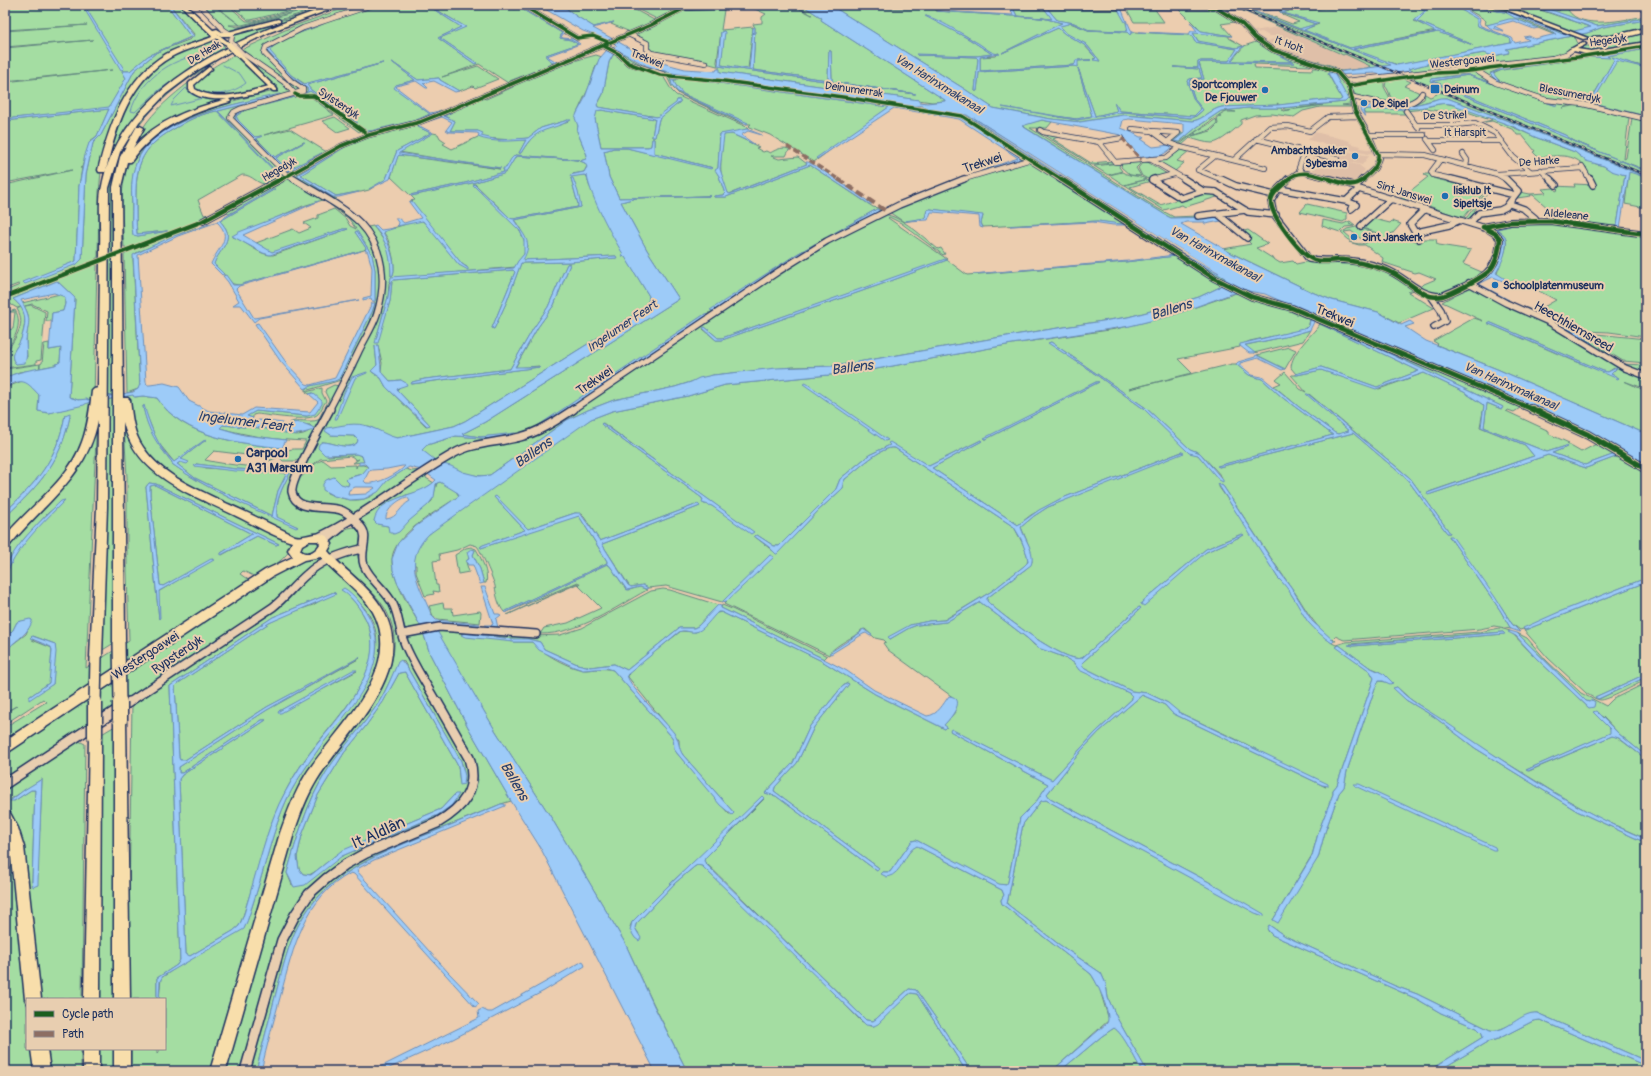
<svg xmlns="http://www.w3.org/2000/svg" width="1651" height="1076" font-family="Pangolin,sans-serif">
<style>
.built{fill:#dfbfa8}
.green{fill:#a4dda2;stroke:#608680;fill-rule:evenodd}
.water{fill:#9dcbf8;stroke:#698dba;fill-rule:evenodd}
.pier{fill:#eccdaf}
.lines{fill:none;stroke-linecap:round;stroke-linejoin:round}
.stream{stroke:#698dba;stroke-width:1}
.minor-far3-casing{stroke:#1b2f5e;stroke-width:6}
.minor-far2-casing{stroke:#1b2f5e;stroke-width:8}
.minor-far1-casing{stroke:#1b2f5e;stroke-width:10}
.minor-casing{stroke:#1b2f5e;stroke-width:12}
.major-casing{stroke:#1b2f5e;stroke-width:3}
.highway-casing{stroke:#1b2f5e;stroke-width:3}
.minor-far3{stroke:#e8ceb0;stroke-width:4.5}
.minor-far2{stroke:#e8ceb0;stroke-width:5.5}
.minor-far1{stroke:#e8ceb0;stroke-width:7}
.minor{stroke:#e8ceb0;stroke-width:9}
.major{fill:#f8deab;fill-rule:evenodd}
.highway{fill:#f8deab;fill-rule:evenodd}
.rail-casing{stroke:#1b2f5e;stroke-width:2}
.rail{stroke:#e8ceb0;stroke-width:1;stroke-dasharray:3.5;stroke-linecap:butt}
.minor-bridge-casing{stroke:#1b2f5e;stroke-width:6;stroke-linecap:butt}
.major-bridge-casing{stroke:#1b2f5e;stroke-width:8;stroke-linecap:butt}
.highway-bridge-far1-casing{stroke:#1b2f5e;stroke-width:14;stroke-linecap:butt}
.highway-bridge-casing{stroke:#1b2f5e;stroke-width:17;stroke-linecap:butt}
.minor-bridge{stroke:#e8ceb0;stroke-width:4.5}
.major-bridge{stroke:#f8deab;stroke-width:5.5}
.highway-bridge-far1{stroke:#f8deab;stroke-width:11}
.highway-bridge{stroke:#f8deab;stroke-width:14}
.quiet-far1{stroke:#8d6e63;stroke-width:3;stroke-dasharray:6 3;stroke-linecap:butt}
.quiet{stroke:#8d6e63;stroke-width:4;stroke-dasharray:8 4;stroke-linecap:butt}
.cycleway-far2-casing{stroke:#e8ceb0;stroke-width:5}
.cycleway-far1-casing{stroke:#e8ceb0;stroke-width:6}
.cycleway-casing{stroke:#e8ceb0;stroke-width:8}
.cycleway-far2{stroke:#1b5e20;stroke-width:3.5}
.cycleway-far1{stroke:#1b5e20;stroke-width:4.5}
.cycleway{stroke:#1b5e20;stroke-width:6}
.poi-dot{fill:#1f6fb2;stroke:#e8ceb0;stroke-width:1.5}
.labels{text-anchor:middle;stroke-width:4;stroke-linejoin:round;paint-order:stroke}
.far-street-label{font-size:11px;fill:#1b2f5e;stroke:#e8ceb0}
.far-poi-label{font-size:11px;font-weight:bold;fill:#1b2f5e;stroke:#e8ceb0;text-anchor:start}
.far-water-label{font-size:12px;font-style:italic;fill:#283f6d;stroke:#e8ceb0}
.street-label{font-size:13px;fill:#1b2f5e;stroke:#e8ceb0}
.poi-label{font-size:13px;font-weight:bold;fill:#1b2f5e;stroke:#e8ceb0;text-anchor:start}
.water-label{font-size:14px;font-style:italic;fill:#283f6d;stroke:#e8ceb0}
.near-street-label{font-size:16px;fill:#1b2f5e;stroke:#e8ceb0}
</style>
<rect width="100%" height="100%" fill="#eccdaf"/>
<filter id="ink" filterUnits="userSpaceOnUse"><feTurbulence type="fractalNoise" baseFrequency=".025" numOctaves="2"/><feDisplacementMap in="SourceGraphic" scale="8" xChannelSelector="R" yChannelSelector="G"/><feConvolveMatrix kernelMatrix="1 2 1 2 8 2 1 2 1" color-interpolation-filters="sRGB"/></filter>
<g filter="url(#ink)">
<path class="built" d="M 1235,8 L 1247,10 L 1380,65 L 1378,66 L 1380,67 L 1342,71 L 1333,66 L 1280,51 L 1290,47 L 1288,46 L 1294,44 L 1284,41 L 1275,44 L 1268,43 L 1265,42 L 1277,38 L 1274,36 L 1269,36 L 1262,32 L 1255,33 L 1254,31 L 1278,27 L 1336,52 L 1345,54 L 1377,66 Z
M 1414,79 L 1646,174 L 1646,176 L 1411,80 Z
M 1315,132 L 1350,141 L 1349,143 L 1361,146 L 1360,148 L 1372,150 L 1375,154 L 1369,153 L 1368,154 L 1308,140 Z
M 1346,151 L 1369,156 L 1362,165 L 1338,159 Z
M 1312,158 L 1345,164 L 1346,162 L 1359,165 L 1365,170 L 1353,183 L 1319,175 L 1312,169 L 1313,165 L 1309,164 Z"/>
<path class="green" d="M 5,5 L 82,5 L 123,69 L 84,5 L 167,5 L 191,37 L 148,56 L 130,71 L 122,71 L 126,78 L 109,108 L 5,119 L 5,82 L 112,70 L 5,81 L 5,48 L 93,40 L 5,47 L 5,31 L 87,25 L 5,30 Z
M 170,5 L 181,5 L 212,37 L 169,55 L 137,83 L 105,153 L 101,172 L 99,192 L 98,258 L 96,258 L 96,261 L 5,296 L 5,291 L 20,285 L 18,284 L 5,289 L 5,185 L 72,170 L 5,183 L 5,121 L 109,109 L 97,136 L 90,141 L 82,167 L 80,168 L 82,168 L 79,186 L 76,261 L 25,283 L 76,264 L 82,259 L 86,175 L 93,143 L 101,135 L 134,71 L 157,52 L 191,39 L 194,34 Z
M 201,5 L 213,5 L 240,25 L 215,5 L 228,5 L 246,21 L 254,21 L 313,5 L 321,5 L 242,25 L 229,25 L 238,27 L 324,5 L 331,5 L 233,33 L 225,29 Z
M 230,5 L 311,5 L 251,20 L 248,20 Z
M 353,5 L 366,5 L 336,16 L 266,45 L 263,49 L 262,53 L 302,90 L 295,91 L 241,50 L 294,26 Z
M 374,5 L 383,5 L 367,8 L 339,17 L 368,8 L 387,5 L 427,5 L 461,27 L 438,38 L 475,64 L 477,63 L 440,38 L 465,27 L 429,5 L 515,5 L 517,7 L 514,9 L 520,8 L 562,33 L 560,38 L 571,40 L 578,44 L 546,55 L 546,57 L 554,63 L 510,81 L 567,59 L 564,60 L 464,103 L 462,102 L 508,83 L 479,64 L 442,77 L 478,66 L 498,79 L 475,88 L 473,86 L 459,91 L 440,80 L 439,78 L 418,80 L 392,62 L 415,80 L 396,85 L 395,88 L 430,114 L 417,120 L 441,110 L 442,112 L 413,123 L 374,133 L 367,133 L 315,95 L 299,95 L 305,92 L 306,89 L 290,78 L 266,51 C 269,40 321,22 334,18 L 340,19 L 337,17 ZM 325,23 C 313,30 275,38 269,51 L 291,75 L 305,84 L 383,63 L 307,85 L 311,90 L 357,123 L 310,91 L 301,95 L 307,92 L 308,89 L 289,75 L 267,51 C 271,41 314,25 325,23 Z
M 562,5 L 626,5 L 654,20 L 655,18 L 629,5 L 674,5 L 682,8 L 657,21 L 630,32 L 611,24 L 614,22 L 594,27 L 576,16 Z
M 693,5 L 792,5 L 812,15 L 795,5 L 802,5 L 822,18 L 821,20 L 945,100 L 945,101 L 932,102 L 719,72 L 719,66 L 915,94 L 833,82 L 832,80 L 831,51 L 829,51 L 828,80 L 753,70 L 755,28 L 753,24 L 762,23 L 762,17 L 766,14 L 753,8 L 739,9 L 743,6 L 728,7 L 735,7 L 737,9 L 719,9 L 724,10 L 721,30 L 753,27 L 748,69 L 721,65 L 724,31 L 721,32 L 717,62 L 718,66 L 717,66 L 706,63 L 707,62 L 651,52 L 648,49 L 650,45 L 648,42 L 631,35 L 685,8 L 706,7 L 696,7 Z
M 830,5 L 884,7 L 968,5 L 963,6 L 972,6 L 973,7 L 937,6 L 936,11 L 1043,18 L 1062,23 L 1002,53 L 1058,28 L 1065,34 L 1083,44 L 1096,58 L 1093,59 L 1100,61 L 1086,44 L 1068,35 L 1060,26 L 1070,23 L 1088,30 L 1127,32 L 1130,35 L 1130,33 L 1135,32 L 1190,35 L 1192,36 L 1195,42 L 1237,49 L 1229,61 L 1201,61 L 1198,62 L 1198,68 L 1173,67 L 1199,69 L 1202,78 L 1190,79 L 1187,81 L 1194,100 L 1201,109 L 1194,116 L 1120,111 L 1114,102 L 1117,111 L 1095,116 L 1078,68 L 1092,116 L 1077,119 L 1053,116 L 1077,120 L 1123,112 L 1190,118 L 1195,117 L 1203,110 L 1195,100 L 1189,82 L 1191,79 L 1204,79 L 1199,63 L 1201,62 L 1295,63 L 1291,60 L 1292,62 L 1290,62 L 1231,61 L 1244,46 L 1256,42 L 1265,47 L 1251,37 L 1278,53 L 1314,65 L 1310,66 L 1254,64 L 1255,68 L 1313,70 L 1313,68 C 1321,68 1327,67 1334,72 L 1328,74 L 1342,99 L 1339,101 L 1323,100 L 1280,105 L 1277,103 L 1278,105 L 1222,107 C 1211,109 1204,119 1193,121 L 1124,115 L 1080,122 L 1051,119 L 993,108 L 963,88 ZM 926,16 L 966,36 L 994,54 L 999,53 L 995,56 L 980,57 L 980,71 L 1074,65 L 1076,64 L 1076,60 L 1091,60 L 1077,61 L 1078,67 L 1074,66 L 979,72 L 977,91 L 975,91 L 978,59 L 976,57 L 917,55 L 977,56 L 992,54 L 969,39 Z
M 1347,5 L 1360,5 L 1296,10 L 1372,5 L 1409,5 L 1425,11 L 1414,21 L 1436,31 L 1350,48 L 1303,30 L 1319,24 L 1283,13 L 1289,11 L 1281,12 L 1283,14 L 1316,24 L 1300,29 L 1262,14 L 1266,14 L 1292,24 L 1299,22 L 1283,15 L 1278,10 Z
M 1411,5 L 1460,5 L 1463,7 L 1457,5 L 1477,19 L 1477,23 L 1478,26 L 1509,38 L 1511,40 L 1511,43 L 1399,65 L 1381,60 L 1353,49 L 1438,32 L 1473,45 L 1417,21 L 1426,11 Z
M 1566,5 L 1590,5 L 1571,8 L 1568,10 C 1581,31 1626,19 1646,16 L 1646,18 L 1597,26 L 1544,8 L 1549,7 L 1559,11 L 1561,9 L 1555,7 Z
M 332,6 L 235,44 L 232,40 L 232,34 Z
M 1465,6 L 1505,9 L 1560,30 L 1566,34 C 1554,35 1541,24 1529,19 C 1509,12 1490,9 1469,7 L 1505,12 L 1557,35 L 1555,35 L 1516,19 L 1487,25 L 1485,24 L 1486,21 C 1480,15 1470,13 1465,6 Z
M 1234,7 L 1380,67 L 1339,72 L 1285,52 L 1333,66 L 1341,71 L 1367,68 L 1370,66 L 1345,54 L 1343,55 L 1337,52 Z
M 1013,8 L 1119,9 L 1126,22 L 1129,31 L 1089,30 L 1074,23 L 1057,20 L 1047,8 L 1044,8 L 1053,19 L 1017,16 Z
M 1126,8 L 1154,8 L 1164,22 L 1134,22 Z
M 1249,8 L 1250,10 L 1299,30 L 1309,33 L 1392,65 L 1384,67 L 1246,10 Z
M 1179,9 L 1213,9 L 1235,22 L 1221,24 L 1232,36 L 1201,31 Z
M 1537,9 L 1591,27 L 1572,33 L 1512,10 Z
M 1646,20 L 1646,29 C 1625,33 1599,43 1578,35 L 1587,33 L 1603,27 Z
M 1646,31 L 1646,43 L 1591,52 L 1577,49 L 1582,46 L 1599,46 L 1603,41 Z
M 1197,32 L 1229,36 L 1229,38 L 1243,46 L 1236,48 L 1199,42 L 1193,33 Z
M 1572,36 L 1576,39 L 1578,44 L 1568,52 L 1555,57 L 1475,65 L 1477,60 L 1473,65 L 1462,60 L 1453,61 L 1451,59 L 1484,53 L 1493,56 L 1509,53 L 1506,49 Z
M 215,38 L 226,48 L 196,67 L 126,127 L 115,146 L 104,173 L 109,146 L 131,97 L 147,73 L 170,56 Z
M 1646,46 L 1586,57 L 1503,68 L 1490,73 L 1496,80 L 1501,82 L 1493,74 L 1502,70 L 1592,57 L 1609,57 L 1607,56 L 1646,49 L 1646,67 L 1612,58 L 1614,60 L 1589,103 L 1550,99 L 1501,82 L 1497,82 L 1478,71 L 1488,68 L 1573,58 Z
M 229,51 C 227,55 195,74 187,80 C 153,104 121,139 115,182 C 112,205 114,230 114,253 L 107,255 C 108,239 108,222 109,206 C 109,198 108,189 109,182 C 123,119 177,81 229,51 Z
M 620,51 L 633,60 L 646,67 L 673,73 L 912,107 L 914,106 L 967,116 L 1178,252 L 1225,278 L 1224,282 L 962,116 L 846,97 L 725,80 L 663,75 L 629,62 L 617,52 Z
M 615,52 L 628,63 L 663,76 L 672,91 L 676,95 L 749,128 L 738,132 L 720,134 L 718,168 L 716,170 L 719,176 L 725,194 L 723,195 L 714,196 L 714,197 L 726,197 L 810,165 L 873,207 L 878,208 L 882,211 L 810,250 L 718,311 L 708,313 L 710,316 L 545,426 L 530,433 L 523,432 L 517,437 L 467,446 L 453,451 L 435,462 L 421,450 L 427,445 L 456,436 L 495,439 L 519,434 L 480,437 L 462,434 L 485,422 L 679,299 L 647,250 L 621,202 L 636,198 L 710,196 L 619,198 L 609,177 L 604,151 L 614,148 L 627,148 L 713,168 L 654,153 L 654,139 L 652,139 L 651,146 L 648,147 L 601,147 L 595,119 L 596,111 L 601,110 L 655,119 L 652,137 L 655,137 L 659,119 L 680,102 L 680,100 L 677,100 L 677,103 L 657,117 L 598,107 L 597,106 L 603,94 L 609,62 ZM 877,209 L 880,210 L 814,246 L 713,311 L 711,311 L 797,254 ZM 705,314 L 708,315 L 539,428 L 536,428 Z
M 234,55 L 265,84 L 266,87 L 235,96 L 207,96 L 193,88 C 196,75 222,62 234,55 Z
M 596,55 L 602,57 L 596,65 L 589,87 L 577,113 L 578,126 L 577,131 L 587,155 L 586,159 L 580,161 L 585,163 L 587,166 L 584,172 L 572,174 L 573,176 L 584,175 L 587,176 L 589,185 L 616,241 L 649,296 L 648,303 L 642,310 L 465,421 L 454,426 L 397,438 L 389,437 L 369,426 L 328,428 L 326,431 L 331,435 L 354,436 L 358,440 L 357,443 C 347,451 334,442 322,442 L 328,456 L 356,454 L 362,456 L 364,462 L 353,463 L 359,459 L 355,460 L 354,458 L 351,456 L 320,459 L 300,475 L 351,372 L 354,370 L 356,366 L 355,364 L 378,316 L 385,277 L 382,255 L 368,227 L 373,226 C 388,245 391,250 391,276 L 393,275 C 396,267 392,251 389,243 C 388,238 385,235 383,231 L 420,220 C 428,222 453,257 459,265 L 467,267 L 462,264 L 410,201 L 415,200 L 411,196 L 472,183 L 503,174 L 507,171 L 516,156 L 579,160 L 515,155 L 506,168 L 503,169 L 504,172 L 465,183 L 410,195 L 391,177 L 398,155 L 500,169 L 399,152 L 433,133 L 438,134 L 440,138 L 446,142 L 443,144 L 452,149 L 478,137 L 495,140 L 526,140 L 519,153 L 521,153 C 536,128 543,130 569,122 L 568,120 L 541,128 L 528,138 L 512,140 L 484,138 L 478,131 L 450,131 L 455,121 L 444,116 L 452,112 L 421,123 L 510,87 L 484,98 L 486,99 L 513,87 L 514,85 L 570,62 ZM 571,178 L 581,207 L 514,220 L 519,226 L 528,246 L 522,260 L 616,256 L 616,258 L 569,262 L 521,263 L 507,301 L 494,329 L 492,328 L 515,272 L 513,270 L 393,280 L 392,281 L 390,301 L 378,339 L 376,339 L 388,297 L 389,283 L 393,278 L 516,267 C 517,261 521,259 524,254 C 528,245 522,234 517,227 L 473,184 L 475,184 L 510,218 L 513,219 L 578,207 L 578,204 ZM 567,264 L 570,264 L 554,305 L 538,327 L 515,368 L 539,366 L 539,367 L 412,384 L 412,382 L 425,379 L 510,369 L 533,329 L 548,307 ZM 378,345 L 382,363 L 381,371 L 390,381 L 401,380 L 400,387 L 397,390 L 430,425 L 426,426 L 386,387 L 381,378 L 372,372 L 371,371 L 377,365 L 375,346 Z
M 244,58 L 280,81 L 292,93 L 232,112 L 228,118 L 284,175 L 270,183 L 265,182 L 269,184 C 257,186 253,174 242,175 L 198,200 L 204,215 L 210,214 L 202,220 L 126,250 L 126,247 L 124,247 C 123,223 119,195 126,171 C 142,118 232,101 279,90 ZM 281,95 L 218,111 L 281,177 L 217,111 C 204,113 190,119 179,126 C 142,146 135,162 136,203 C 136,213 136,224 137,234 L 167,231 L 138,236 L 133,234 C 131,225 132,214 132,204 C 131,188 132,171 139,156 C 159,117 241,102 281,95 Z
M 1447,59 L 1463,66 L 1415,73 L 1407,69 Z
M 1618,60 L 1646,68 L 1646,116 L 1592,103 L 1616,61 Z
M 1460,71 L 1476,71 L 1493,82 L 1570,105 L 1562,108 L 1578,105 L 1628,117 L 1629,117 L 1624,159 L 1626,158 L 1632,118 L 1646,121 L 1646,170 L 1617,159 L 1646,171 L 1646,174 L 1408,77 ZM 1465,74 L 1522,94 L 1468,75 L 1433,81 L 1565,135 L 1574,141 L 1598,151 L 1430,81 L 1431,79 Z
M 666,75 L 724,81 L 955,115 L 972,123 L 1023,158 L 1021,159 L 1013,153 L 959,117 L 954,115 L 712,80 C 700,78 681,72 670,80 L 678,92 L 682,95 L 746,124 L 747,123 L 683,94 L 677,87 L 673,81 L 680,78 L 691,79 L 889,107 L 814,162 L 770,135 L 750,127 L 749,126 L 751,124 L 743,124 L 679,94 L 672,87 Z
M 1335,75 C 1345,79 1350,93 1350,104 L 1342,105 L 1351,106 L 1351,107 L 1320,107 L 1303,111 L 1294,117 L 1272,114 L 1255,115 L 1241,120 L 1241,124 C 1235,129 1220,143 1212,143 C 1205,143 1197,140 1190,138 L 1181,146 L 1179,145 L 1193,134 L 1196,134 L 1194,133 C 1201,128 1209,125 1216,119 L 1217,124 L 1210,130 L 1192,136 L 1211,131 L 1218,124 L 1217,118 L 1221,117 L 1219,116 L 1226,112 L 1236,112 L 1229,111 L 1222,113 L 1178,144 L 1171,141 L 1181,133 L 1184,133 L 1174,141 L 1179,142 L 1197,127 L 1221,111 L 1248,108 L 1281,108 L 1283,111 L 1323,105 L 1286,110 L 1283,108 L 1345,102 Z
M 196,77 L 190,86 L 210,98 L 257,94 L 212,105 L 193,112 L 129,151 C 135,142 141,130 147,122 C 161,104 178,91 196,77 Z
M 1400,77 L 1411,82 L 1404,86 L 1418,92 L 1420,95 C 1412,100 1398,109 1391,98 C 1389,94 1389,90 1385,86 L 1386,82 L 1385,80 Z
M 1384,80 L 1384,87 L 1390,98 L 1396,102 L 1391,103 L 1356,96 L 1351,87 Z
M 1436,92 L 1443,93 L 1646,176 L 1646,177 L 1524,127 L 1447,98 C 1433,98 1418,106 1401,107 L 1400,105 L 1417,103 L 1424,99 L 1425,94 L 1430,97 L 1437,94 Z
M 293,96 L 314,96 L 361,131 L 359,132 L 310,96 L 334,115 L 264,135 L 290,129 L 325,151 L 328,151 L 291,172 L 287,173 L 232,118 L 235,113 L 240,110 ZM 291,97 L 295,97 L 245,110 L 236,116 L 238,120 L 255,137 L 261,136 L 256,138 L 275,157 L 304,142 L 276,158 L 288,170 L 322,153 L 293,170 L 287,171 L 236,120 L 235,116 L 244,110 Z
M 1444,103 L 1458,106 L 1488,116 L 1535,137 L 1575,152 L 1581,157 L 1596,164 L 1604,166 L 1608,169 L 1625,175 L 1617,226 L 1609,226 L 1567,220 L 1518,220 L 1540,218 L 1543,220 L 1567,220 L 1556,215 L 1533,195 L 1530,195 L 1531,196 L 1517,198 L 1520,192 L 1530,194 L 1546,193 L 1542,189 L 1554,188 L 1556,191 L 1558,190 L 1554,186 L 1575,187 L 1574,184 L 1595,185 L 1586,169 L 1587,168 C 1572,152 1559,156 1538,157 L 1533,152 L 1535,151 L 1522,135 L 1517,135 L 1514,130 L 1492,121 L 1479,123 L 1492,120 L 1487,117 L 1487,119 L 1462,110 L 1446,112 L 1425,109 L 1405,111 L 1402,108 L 1425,107 Z
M 1366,109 L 1401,109 L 1405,114 L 1365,114 L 1363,111 Z
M 335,117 L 350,128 L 337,132 L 322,121 Z
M 1042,120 L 1052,122 L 1047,128 L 1030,128 L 1157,208 L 1174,217 L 1196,216 L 1196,218 L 1171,218 L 1167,216 L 1021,125 Z
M 417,124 L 420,125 L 416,126 L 431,133 L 397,151 L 386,179 L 369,190 L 361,192 L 357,192 L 336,196 L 301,175 L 344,147 L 297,175 L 337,199 L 331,199 L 291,176 C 295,171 304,168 309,164 C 343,144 379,130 417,124 Z
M 1041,133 L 1058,137 L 1053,139 L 1091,163 L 1113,161 L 1114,163 L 1092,165 Z
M 725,134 L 732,134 L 759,147 L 756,148 L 763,152 L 766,151 L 770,153 C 777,149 784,146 791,150 L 789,150 L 786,156 L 771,156 L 779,159 L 798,157 L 807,164 L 729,194 C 716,178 722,155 723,137 Z
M 1182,149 L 1189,151 L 1177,161 L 1184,163 L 1174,172 L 1156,160 L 1169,158 Z
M 1146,161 L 1167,174 L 1148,179 L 1142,176 L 1138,168 L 1142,163 L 1142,162 Z
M 1026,162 L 1031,163 L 1126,224 L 1117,224 L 1098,221 L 983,227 L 981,223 L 983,216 L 930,209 L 927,210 L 925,218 L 904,222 L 889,212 L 969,179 Z
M 1140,162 L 1140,164 L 1136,168 L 1141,176 L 1130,175 L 1121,167 L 1122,163 Z
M 1120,163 L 1119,167 L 1122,171 L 1108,175 L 1094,166 Z
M 1629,171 L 1646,178 L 1646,208 L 1625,204 Z
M 1122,172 C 1131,177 1138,175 1146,179 L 1124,185 L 1109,175 Z
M 1425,174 L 1429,174 L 1490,190 L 1474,211 L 1476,212 L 1467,220 L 1462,219 L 1467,217 L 1487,191 L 1433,178 L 1485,191 L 1464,217 L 1456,216 L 1407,198 L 1405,200 L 1409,202 L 1400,199 L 1428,177 L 1424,175 Z
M 287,178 L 329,202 L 328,203 L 323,200 L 303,206 L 233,237 C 246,241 259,256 273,255 L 348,229 L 343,229 L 274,252 L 271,252 L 256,243 L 293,229 L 299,233 L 311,228 L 304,223 L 318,218 L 318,215 L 334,209 L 346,219 L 350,226 L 356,229 L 349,219 L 329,204 L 332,203 C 344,212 356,221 365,232 C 403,277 363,337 341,380 L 305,391 L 305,389 L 310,386 L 339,379 L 372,312 L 375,303 L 374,301 L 375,300 L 375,270 L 372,255 L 357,231 L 355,232 L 366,248 L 364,250 L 239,285 L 233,284 L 214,264 C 217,253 232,242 226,229 C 224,226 222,223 220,221 L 275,189 L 229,214 L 223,212 Z
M 1145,180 L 1151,181 L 1130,187 L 1160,205 C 1179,200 1201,189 1220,196 L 1185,207 L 1182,205 L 1164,210 L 1125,185 Z
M 1307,204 L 1347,213 L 1347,219 L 1343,222 L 1300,212 Z
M 883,214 C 902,216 924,238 938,249 L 941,248 L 945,254 L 943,255 L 901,223 L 889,217 L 888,218 L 947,259 L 722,338 L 718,338 L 705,327 L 703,329 L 716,340 L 722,340 L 885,283 L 947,260 L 967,275 L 1125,262 L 1175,256 L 1223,284 L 1218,288 L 1199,297 L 1166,307 L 1128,317 L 1001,337 L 835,366 L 793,367 L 713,375 L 675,387 L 614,400 L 588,410 L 567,420 L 490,475 C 474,479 454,469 439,463 L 453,454 L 528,436 L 801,258 Z
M 1370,218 L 1390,223 L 1392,221 L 1401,224 L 1393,233 L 1390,234 L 1416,241 L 1420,239 L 1436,239 L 1437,244 L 1439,245 L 1471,250 L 1463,264 L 1484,273 L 1439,295 L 1431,295 L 1420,288 L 1424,284 L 1436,279 L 1419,272 L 1415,273 L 1382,262 L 1383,258 L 1365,245 L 1359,245 L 1349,242 C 1364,246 1366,244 1380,234 L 1360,227 L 1363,227 L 1362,226 Z
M 1323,220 L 1343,224 L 1350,221 L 1355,225 L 1349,224 L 1354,226 L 1345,227 L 1340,232 L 1322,226 Z
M 1553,223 L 1646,237 L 1646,337 L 1609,332 L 1585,331 L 1587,333 L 1646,339 L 1646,363 L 1623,361 L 1600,347 L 1622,364 L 1646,365 L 1646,374 L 1625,367 L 1525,309 L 1527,308 L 1590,344 L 1593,344 L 1584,337 L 1580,331 L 1572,330 L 1532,310 L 1542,308 L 1556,300 L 1539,291 L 1542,288 L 1536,286 L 1530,288 L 1515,280 L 1509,283 L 1509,282 L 1497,275 C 1498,264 1512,246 1504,235 C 1502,232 1499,231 1496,229 L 1513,225 Z
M 193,225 L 196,227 L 136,253 L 133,259 L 140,387 L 138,389 L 127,393 L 124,254 L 126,254 L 126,251 Z
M 1356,227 L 1359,227 L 1376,234 L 1365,242 L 1351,231 L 1344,232 L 1353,240 L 1349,240 L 1341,233 L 1347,229 Z
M 1248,230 L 1268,244 L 1256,248 L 1280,263 L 1293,261 L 1296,264 L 1310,261 L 1318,261 L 1320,263 C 1329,262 1333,261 1342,261 C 1369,260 1396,274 1417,289 L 1408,292 L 1434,308 L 1399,323 L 1378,312 L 1332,300 L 1314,293 L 1223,249 L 1251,244 L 1248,241 L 1250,239 L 1240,232 Z
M 112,257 L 114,258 L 114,395 L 107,396 L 107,259 Z
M 96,264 L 97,265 L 94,399 L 78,400 L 69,397 L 75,298 L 57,281 L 13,299 C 16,302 20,305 22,308 C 27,316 24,331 21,339 C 18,348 7,354 16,364 L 27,357 C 27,352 26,347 26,342 C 27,324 33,318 22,303 L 60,294 L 65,297 L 65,304 L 63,311 L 52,313 L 51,321 L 46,321 L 47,311 L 32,304 L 25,306 L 31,305 L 45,312 L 41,360 L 36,361 L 36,364 L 5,368 C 5,364 4,359 6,355 C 12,340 28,326 17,309 L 21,307 L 17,308 L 5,301 L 5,297 L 90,265 Z
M 1471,286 L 1532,314 L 1598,352 L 1646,376 L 1646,389 L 1624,381 L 1646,391 L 1646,434 L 1497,369 L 1437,345 L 1438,344 L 1433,341 L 1474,318 L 1483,321 L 1442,302 ZM 1489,322 L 1603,371 L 1608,372 L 1614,368 L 1611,374 L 1619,378 L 1572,360 L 1487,323 Z
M 1239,292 L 1281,306 L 1314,320 L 1310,320 L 1308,327 L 1302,330 L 1250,341 L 1240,345 L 1240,347 L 1178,359 L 1192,373 L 1129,389 L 1232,364 L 1236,364 L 1249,375 L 1262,379 L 1283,398 L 1333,435 L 1218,466 L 1219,467 L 1353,433 L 1407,479 L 1447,533 L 1450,533 L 1410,478 L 1309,394 L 1327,412 L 1349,431 L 1338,434 L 1335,433 L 1299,407 L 1274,386 L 1281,383 L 1276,380 L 1285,372 L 1300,389 L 1306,392 L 1291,375 L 1297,375 L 1321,370 L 1379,389 L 1424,373 L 1464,392 L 1482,404 L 1484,406 L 1480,427 L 1525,445 L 1534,456 L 1429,492 L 1431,494 L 1548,455 L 1586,468 L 1618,456 L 1646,472 L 1646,578 L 1560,612 L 1525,630 L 1646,582 L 1646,674 L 1595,697 L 1598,699 L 1601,698 L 1646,677 L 1646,680 C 1637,684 1607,701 1600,700 C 1595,699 1590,696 1586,693 L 1548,658 L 1523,629 L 1520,630 L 1512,624 L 1502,608 L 1449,536 L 1500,610 L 1511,629 L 1494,626 L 1480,629 L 1344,640 L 1335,636 L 1333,638 L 1336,641 L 1334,641 C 1311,624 1307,609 1291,587 C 1270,558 1251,527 1231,498 L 1223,486 L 1219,484 L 1219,487 L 1249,530 L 1278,578 L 1287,587 L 1308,621 L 1323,636 L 1332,643 L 1336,645 L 1346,642 L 1479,632 L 1500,628 L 1510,631 L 1535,657 L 1589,708 L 1590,702 L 1586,701 L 1517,633 L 1527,638 L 1546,660 L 1581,693 L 1606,706 L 1613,699 L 1646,683 L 1646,756 L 1619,734 L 1603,717 L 1593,712 L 1610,729 L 1611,733 L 1526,770 L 1529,771 L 1612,736 L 1617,737 L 1646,759 L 1646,839 L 1599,818 L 1555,793 L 1473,742 L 1410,699 L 1397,687 L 1394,688 L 1406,700 L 1433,716 L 1475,748 L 1577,811 L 1646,843 L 1646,1061 L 1537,1013 C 1522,1014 1504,1033 1490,1030 L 1417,994 L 1395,986 L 1285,936 L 1269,925 L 1268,931 L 1272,935 L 1417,999 L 1441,1013 L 1477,1028 L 1482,1033 L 1483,1037 L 1428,1071 L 1147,1071 L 1117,1018 L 1108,998 L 1106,984 L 1101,973 L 1057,943 L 1007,904 L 1023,824 L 1041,801 L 1046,800 L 1262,916 L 1209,882 L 1050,798 L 1047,794 L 1081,751 L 1099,732 L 1142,695 L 1165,705 L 1172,713 L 1326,787 L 1246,744 L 1176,711 L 1168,703 L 1147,693 L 1131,691 L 1083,667 L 1082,663 L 1084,661 L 1141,608 L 1139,607 L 1082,658 C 1067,665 998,613 987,601 L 987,598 L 1027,568 L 1032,562 L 1029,546 L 1021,527 L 1034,516 L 1048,507 L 1182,452 L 1060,499 L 1031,515 L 1018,525 L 932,468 L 982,441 L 981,440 L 929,466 L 890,445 L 869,455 L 840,479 L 836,489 L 779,546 L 774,546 L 757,535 L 754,536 L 773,551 L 794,536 L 819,510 L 842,489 L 843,488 L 843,483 L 845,479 C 856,471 882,445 895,448 L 1014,527 L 1024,546 L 1028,558 L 1027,564 L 992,591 L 944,620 L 929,621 L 910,625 L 890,639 L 909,628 L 917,625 L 946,622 L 980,602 L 1027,638 L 1034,645 L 1072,661 L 1078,668 L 1129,693 L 1132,696 L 1132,699 L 1095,733 L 1052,780 L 952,730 L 950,731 L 1048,784 L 1036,802 L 1020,818 L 1008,882 L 1006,885 L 999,885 L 916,840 L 912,841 L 890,872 L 883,872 L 887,877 L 915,846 L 917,846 L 1002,890 L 1004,895 L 1001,900 L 1002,904 L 1091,974 L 1099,987 L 1109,1020 L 1052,1071 L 971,1071 L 944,1030 L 916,990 L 909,989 L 876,1019 L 873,1021 L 866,1020 L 704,861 L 705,858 L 764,799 L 674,880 L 632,922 L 630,927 L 639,934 L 635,928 L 636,924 L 675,883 L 694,867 L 697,865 L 702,866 L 797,956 L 861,1021 L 870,1026 L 874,1026 L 908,995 L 911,993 L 917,994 L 966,1071 L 687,1071 L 654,1005 L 625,943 L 552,819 L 495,730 L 435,629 L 535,636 L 560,635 L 582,628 L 651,591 L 663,589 L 670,590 L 718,605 L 698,626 L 694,628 L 679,628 L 627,670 L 614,664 L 590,667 L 577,664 L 544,649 L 540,642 C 529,638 522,641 512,639 C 496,636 480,634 464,633 L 461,634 L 514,642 L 532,642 C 542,653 570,669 585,670 C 594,670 603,667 613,670 L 672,737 C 675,741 672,747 676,752 L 729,814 L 734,813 L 683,755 L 679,749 L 679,740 L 628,677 L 629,672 L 681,631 L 696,632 L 717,613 L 721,612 L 822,661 L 875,694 L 945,729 L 944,725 L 956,711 L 954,698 L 888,650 L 883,643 L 886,642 L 884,640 L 875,638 L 865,629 L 861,630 L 860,633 C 852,637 831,648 829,655 L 724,604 L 771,555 L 722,602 L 666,586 L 648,588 L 643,585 L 630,587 L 602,544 L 700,506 L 698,504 L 600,541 L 582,514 L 575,513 L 528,529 L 494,497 L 525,530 L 481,546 L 481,548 L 572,517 L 579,516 L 607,561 L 607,563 L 504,612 C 498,605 496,594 495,586 C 494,581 480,549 477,546 L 470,544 L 457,550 L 439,554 L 440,560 L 433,561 L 436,585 L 438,585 L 439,592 L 433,591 L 434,594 L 425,596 L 416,573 L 416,565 L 414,565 C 413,545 427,535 442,524 L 573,430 L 591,419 L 612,411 L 688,396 L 725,385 L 860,372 L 1012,344 L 1116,329 L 1170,316 ZM 1051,342 L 1146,408 L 1190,449 L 1200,453 L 1222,477 L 1219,479 L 1198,455 L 1189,452 L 1144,409 L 1091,371 L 1049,343 ZM 1096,382 L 1099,382 L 986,439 L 984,439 ZM 603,423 L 753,532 L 709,504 L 704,504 L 702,498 L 602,425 L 601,424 ZM 1239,535 L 1244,535 L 1206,552 L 1141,604 L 1142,602 L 1206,549 ZM 1503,632 L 1504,634 L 1353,646 L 1350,644 ZM 1339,645 L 1369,667 L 1379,671 L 1387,682 L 1379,681 L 1375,688 L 1347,771 L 1344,787 L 1339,793 L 1325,832 L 1318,858 L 1273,920 L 1312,855 L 1319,830 L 1333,794 L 1333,790 L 1337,785 L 1374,678 L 1370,671 L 1336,646 ZM 847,683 L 849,684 L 814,727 L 797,763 L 775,787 L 774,791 L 879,868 L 877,871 L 776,796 L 765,793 L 793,763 L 810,726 L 842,687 Z
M 15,310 C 24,324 13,341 5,353 L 5,330 L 13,329 L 15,312 L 8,312 Z
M 1322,322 L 1523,406 L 1514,412 L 1508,410 L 1506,411 L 1549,431 L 1549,434 L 1569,443 L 1567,444 L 1581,452 L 1598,443 L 1615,454 L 1585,465 L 1552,453 L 1567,447 L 1566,446 L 1547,452 L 1486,428 L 1484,427 L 1487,403 L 1501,409 L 1503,407 L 1369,344 L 1319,323 Z
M 1320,324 L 1419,371 L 1377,387 L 1321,367 L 1296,374 L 1291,368 C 1291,353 1311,336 1320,324 Z
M 1310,330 L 1303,341 L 1254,353 L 1245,346 L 1246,345 L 1289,336 Z
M 49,343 L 49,350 L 61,348 L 60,362 L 55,365 L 40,368 L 40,364 L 42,363 L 44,344 Z
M 1289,347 L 1296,350 L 1285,369 L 1257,355 Z
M 40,364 L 39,369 L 19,372 L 5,378 L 5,369 Z
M 22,381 L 28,383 L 39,395 L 38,411 L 49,413 L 91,402 L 89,428 L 74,465 L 5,540 L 5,517 C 40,484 59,465 70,416 L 65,415 C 57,460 37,482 5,512 L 5,388 Z
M 334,385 L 339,386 L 301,459 L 296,461 L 283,461 L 280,458 C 285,448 291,449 302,449 L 306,441 C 276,440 248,436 220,428 L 223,425 L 245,427 L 247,424 L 254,425 L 252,427 L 276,430 L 278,428 L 285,429 L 283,432 C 292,436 307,437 312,427 L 310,425 L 289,423 C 298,418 309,423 318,420 L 329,400 L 325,392 L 326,389 Z
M 322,388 L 322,393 L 326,401 C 323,405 321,411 318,414 C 310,423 268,415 257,414 L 253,415 L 253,418 L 246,416 L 256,411 L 307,416 L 322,404 L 313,393 L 309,394 L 306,392 Z
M 133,394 L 135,397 L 143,396 L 157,398 C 183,438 239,443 282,448 L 276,458 L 269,461 L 271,458 L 214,451 L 205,460 C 231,466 258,467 284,468 L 286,465 L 296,467 L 289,489 L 292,498 L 343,515 L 344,519 C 329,531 313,538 293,537 L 168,475 L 143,451 L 127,412 L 127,396 ZM 143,406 L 157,441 L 174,462 L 207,439 L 181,459 L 180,462 L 177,464 L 195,478 L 272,516 L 278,491 L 287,473 L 206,468 L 196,464 L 236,469 L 290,472 L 290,473 C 282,488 275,501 277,518 L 298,527 C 255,510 209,491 172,464 L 172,462 C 158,445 147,429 143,406 Z
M 114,398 L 114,643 L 101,651 L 107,400 Z
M 97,415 L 86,668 L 129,641 L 127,571 L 127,478 L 124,425 L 154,469 L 294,543 C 285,561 273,566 256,577 L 243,571 L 240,574 L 250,581 L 5,741 L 5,727 L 46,702 L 43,699 L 5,724 L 5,713 L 18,705 L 5,712 L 5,653 L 9,647 L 26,634 L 32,620 L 17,622 L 13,630 L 5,638 L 5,576 L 12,561 L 29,536 L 65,500 L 48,513 L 23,540 L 5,570 L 5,547 L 12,537 L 68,479 ZM 149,483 L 156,484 L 279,544 L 276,545 L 257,536 L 222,555 L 221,553 L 252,534 L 155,485 L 150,486 L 150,495 L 160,585 L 163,586 L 169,583 L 213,559 L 158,592 L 159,619 L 146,487 ZM 33,636 L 55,644 L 53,684 L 29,697 L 49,683 L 50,680 L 52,648 L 32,640 Z
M 323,460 L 331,466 L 356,465 L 356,468 L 357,465 L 363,465 L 369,467 L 362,474 L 350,477 L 348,486 C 341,486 335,480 329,478 L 327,493 C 344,500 362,505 377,492 C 381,489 383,484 387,481 C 393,476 399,473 406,469 L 412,471 L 421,470 L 357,512 L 350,513 C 336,509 295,507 295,488 C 296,483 297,479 301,477 C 308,472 314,462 323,460 Z
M 426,473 L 426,478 L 434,483 L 419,492 L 406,495 L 380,509 L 374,521 L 377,524 L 388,526 L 393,534 L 432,501 L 437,483 L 440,482 L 455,490 L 459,496 C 441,509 393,534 392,559 C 391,580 412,610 422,629 L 408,630 L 405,628 C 401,615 397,601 389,590 C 381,580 369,573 366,561 C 363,551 369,540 367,529 L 359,521 L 360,516 Z
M 354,527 L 361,534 L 359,545 L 331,558 L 327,553 C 330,538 338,529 354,527 Z
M 308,541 L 317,542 L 319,546 C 315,552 310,554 303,552 L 300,547 L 303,544 Z
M 471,547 L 476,549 C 481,558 489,573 486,583 L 484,583 L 480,569 L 473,555 L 475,550 L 466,562 L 469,572 L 458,574 L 455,555 L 466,548 Z
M 357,553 L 360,566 L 379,588 L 392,608 L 402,648 L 467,763 L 470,774 L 465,794 L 446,815 L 357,854 L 290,916 L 241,1071 L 224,1071 L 294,833 C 301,814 307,794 318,777 C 348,731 421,667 384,607 C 372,587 350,576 333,560 ZM 403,660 L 461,761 L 463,767 L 465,782 L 460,783 L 458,766 L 406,674 L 405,672 L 399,673 L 383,702 L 365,727 L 344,753 L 318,795 L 302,835 L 297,857 L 299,869 L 303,874 L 311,875 L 336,855 L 365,841 L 441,809 L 455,794 L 452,805 L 438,815 L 342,856 L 292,885 L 287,873 C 297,838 307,801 327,771 C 342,749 360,729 375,708 C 386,692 391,675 403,660 Z
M 320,555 L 326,561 L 284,596 L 5,781 L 5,751 L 291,564 Z
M 329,562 L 371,603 L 385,639 L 376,681 L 308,778 L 214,1071 L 131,1071 L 131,1049 L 157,1049 L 157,1054 L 159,1052 L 159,1049 L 165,1049 L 165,999 L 159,999 L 161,978 L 185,962 L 244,928 C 249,918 252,906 256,894 C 266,863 273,829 287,799 C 297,779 310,761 323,743 C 353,705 405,647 358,601 C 353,597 347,593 343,590 C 410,652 345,705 306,758 C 296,772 286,789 279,805 C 266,833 259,865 250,894 C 246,905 244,916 239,926 L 233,931 L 190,956 L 186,955 L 179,779 L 182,775 L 266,720 L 262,720 L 182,773 L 179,773 L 179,767 L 267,710 L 360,658 L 267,707 L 185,760 L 180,760 L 179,758 L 175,686 L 177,684 L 269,623 L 287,614 L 313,605 L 334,592 L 273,617 L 170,686 L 180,960 L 177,965 L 157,978 L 157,999 L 130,999 L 129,906 L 132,703 L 288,598 L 309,574 ZM 353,671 L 357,671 L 279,713 L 279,711 Z
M 607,564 L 610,566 L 626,589 L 629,590 L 640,587 L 647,590 C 614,608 579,634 540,634 L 544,628 L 568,623 L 601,608 L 577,584 L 507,615 L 577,583 L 580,585 L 578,582 L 505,613 Z
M 443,603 L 444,608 L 452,608 L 453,615 L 480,611 L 481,613 L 480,623 L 437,619 L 433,616 L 429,606 Z
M 722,605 L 732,609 L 827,656 L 824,659 L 721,608 Z
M 423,632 L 430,654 L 468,727 L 511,801 L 501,804 C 475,815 449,825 423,836 C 374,856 323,876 298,926 C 288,945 283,968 277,989 C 270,1016 263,1044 256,1071 L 249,1071 L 284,942 L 307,901 L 349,864 L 435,826 L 469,798 L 478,780 L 468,750 L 408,646 L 407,641 L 409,636 Z
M 115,726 L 116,999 L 98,999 L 100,735 Z
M 79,741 L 85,744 L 82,999 L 38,999 L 12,820 L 5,811 L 5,787 L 71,742 ZM 42,779 L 40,829 L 32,882 L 35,790 L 31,790 L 14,801 L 11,799 Z
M 5,832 L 10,852 L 27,1009 L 27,1049 L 31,1049 L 34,1071 L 5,1071 Z
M 1540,1020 L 1646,1066 L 1646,1071 L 1438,1071 L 1487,1042 L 1498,1039 L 1533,1021 Z
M 1114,1028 C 1124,1033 1136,1061 1142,1071 L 1060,1071 L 1102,1036 Z
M 44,1049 L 81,1049 L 81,1071 L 46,1071 Z
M 97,1049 L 116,1049 L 116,1071 L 97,1071 Z"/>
<path class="water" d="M 82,5 L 84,5 L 124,69 L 121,70 Z
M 167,5 L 170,5 L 194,36 L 157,52 L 134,71 L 101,135 L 93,143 L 86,175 L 82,259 L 77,264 L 25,284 L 23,282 L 76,261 L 79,186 L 85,155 L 89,143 L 97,136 L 109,109 L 5,121 L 5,119 L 109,107 L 126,78 L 122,71 L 130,71 L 148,56 L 191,37 Z
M 427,5 L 466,27 L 440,38 L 477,63 L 475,64 L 438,38 L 461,27 Z
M 515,5 L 518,5 L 563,32 L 564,33 L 561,37 L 563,38 L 573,39 L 580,44 L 547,56 L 557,62 L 566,59 L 510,82 L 554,63 L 546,57 L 546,55 L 578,44 L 571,40 L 560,38 L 562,33 L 520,8 L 513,8 L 517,7 Z
M 538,5 L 562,5 L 576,16 L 594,27 L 614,22 L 593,28 L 651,60 L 685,69 L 716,71 L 717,69 L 720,69 L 720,72 L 919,100 L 920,102 L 927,103 L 945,101 L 945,100 L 821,20 L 822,18 L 802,5 L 830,5 L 963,88 L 993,108 L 1051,119 L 1080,122 L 1124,115 L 1193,121 C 1204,119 1211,109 1222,107 L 1278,105 L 1323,100 L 1339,101 L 1342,99 L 1328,73 L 1391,65 L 1246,8 L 1299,29 L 1316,24 L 1280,12 L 1284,10 L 1289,10 L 1283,13 L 1319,23 L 1304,30 L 1350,48 L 1436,32 L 1414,20 L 1425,11 L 1409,5 L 1411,5 L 1427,11 L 1417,21 L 1473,45 L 1438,32 L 1353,49 L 1397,65 L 1511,43 L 1511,40 L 1509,38 L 1478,26 L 1477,23 L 1477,19 L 1461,10 L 1458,6 L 1449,5 L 1461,6 L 1480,19 L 1479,23 L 1481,26 L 1512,38 L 1515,43 L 1529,40 L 1524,37 L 1529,36 L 1535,39 L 1556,34 L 1545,28 L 1521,18 L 1515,18 L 1505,12 L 1468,7 L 1505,11 L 1529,19 L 1562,34 L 1591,27 L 1534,7 L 1512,7 L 1506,5 L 1537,5 L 1597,26 L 1646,18 L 1646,20 L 1603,27 L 1587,33 L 1506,49 L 1509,51 L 1508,53 L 1493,56 L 1484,53 L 1442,60 L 1408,69 L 1415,73 L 1384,76 L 1377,73 L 1335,75 L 1348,99 L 1345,102 L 1281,108 L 1248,108 L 1221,111 L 1197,127 L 1179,142 L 1174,141 L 1184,133 L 1184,124 L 1129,119 L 1123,120 L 1121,128 L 1131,132 L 1140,137 L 1143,137 L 1144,138 L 1141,139 L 1153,147 L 1170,145 L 1173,147 C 1161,157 1157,158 1142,159 L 1121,135 L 1042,120 L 1022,126 L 1167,216 L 1171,218 L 1218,217 L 1221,221 L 1205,224 L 1204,222 L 1186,222 L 1181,224 L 1233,254 L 1314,293 L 1332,300 L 1378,312 L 1401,325 L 1410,321 L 1414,324 L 1405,327 L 1426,341 L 1497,369 L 1646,434 L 1646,466 L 1622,452 L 1265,294 L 1248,291 L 1231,294 L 1170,316 L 1130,326 L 1012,344 L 860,372 L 725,385 L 688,396 L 612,411 L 591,419 L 429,534 C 401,562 420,586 432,616 L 436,620 L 480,624 L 479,627 L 436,629 L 495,730 L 552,819 L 625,943 L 654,1006 L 687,1071 L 655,1071 L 540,847 L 511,801 L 468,727 L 430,654 L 422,629 L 397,582 L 393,570 L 392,559 L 398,543 L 416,526 L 459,496 L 458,493 L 440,482 L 437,483 L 436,484 L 434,497 L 428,505 L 409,521 L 399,532 L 394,534 L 389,532 L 388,526 L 377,524 L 374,521 C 379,494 420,498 436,480 L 422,470 L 409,467 L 387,481 L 378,492 L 364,499 L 350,500 L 334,496 L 323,490 L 323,484 L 326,480 L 334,477 L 341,484 L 348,486 L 349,483 L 346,480 L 348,478 L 362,474 L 368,467 L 365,464 L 359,465 L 359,462 L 364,462 L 362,456 L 356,454 L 325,455 L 318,448 L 319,444 L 322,442 C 334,442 347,451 357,443 L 358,440 L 354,436 L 331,435 L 325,431 L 327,428 C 341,426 356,421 370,427 C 380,430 387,436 397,438 L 454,426 L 465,421 L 642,310 L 648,303 L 649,296 L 625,257 L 622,256 L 623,254 C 611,234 591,198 587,176 L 584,175 L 571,177 L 570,175 L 584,172 L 587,167 L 585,163 L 580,161 L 586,159 L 587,155 L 577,131 L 578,126 L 575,118 L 577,113 L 584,100 L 599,59 L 607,50 L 617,46 L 613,42 L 583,31 ZM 619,51 L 647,66 L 672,73 L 910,106 C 918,107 922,103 928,109 L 967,115 L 1178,252 L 1225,278 L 1224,282 L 1218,288 L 1199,297 L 1166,307 L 1128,317 L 1001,337 L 835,366 L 776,368 L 713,375 L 699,378 L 691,382 L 675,387 L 614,400 L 588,410 L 567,420 L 490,475 L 479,476 L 463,472 L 451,466 L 439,463 L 422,450 L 427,445 L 456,436 L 495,439 L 519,434 L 515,433 L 480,437 L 462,434 L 485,422 L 679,299 L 647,250 L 621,202 L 636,198 L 710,196 L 619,198 L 609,177 L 604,151 L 614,148 L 627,148 L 711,169 L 713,168 L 654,153 L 654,139 L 652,139 L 651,146 L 648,147 L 601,147 L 595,119 L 597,111 L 601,110 L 655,119 L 652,137 L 655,137 L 659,119 L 680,102 L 680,100 L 677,100 L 676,103 L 657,117 L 598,107 L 597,105 L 603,94 L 609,62 L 614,53 ZM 974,118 L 1175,246 L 1219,273 L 1183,253 ZM 402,466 L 405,466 C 398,474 377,485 366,483 L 364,481 L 369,471 L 372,470 L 387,469 ZM 355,487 L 374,487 L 375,488 L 366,494 L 348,495 L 349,490 ZM 407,497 L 410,501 C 400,506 398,518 386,519 C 385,510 399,499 407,497 Z
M 977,7 L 1037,7 L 1013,8 L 1017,16 L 1052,19 L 1044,8 L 1039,7 L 1119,7 L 1121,8 L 1127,22 L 1125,22 L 1117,8 L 1047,8 L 1057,20 L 1074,23 L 1089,30 L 1128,31 L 1126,23 L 1128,23 L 1131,30 L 1135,32 L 1131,33 L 1130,35 L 1127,32 L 1088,30 L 1072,23 L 1060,26 L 1066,33 L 1086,44 L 1100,61 L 1093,60 L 1096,58 L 1086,46 L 1065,34 L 1058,28 L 1002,53 L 1062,23 L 1043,18 L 937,11 L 1013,15 L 1010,8 Z
M 925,16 C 936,17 967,37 978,43 C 986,48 991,54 1000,54 L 980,57 L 980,71 L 1074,65 L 1075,64 L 1076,60 L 1091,60 L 1078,61 L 1078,67 L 1074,66 L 979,72 L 977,91 L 975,91 L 978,59 L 976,57 L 917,55 L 916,54 L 977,56 L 992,54 L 969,39 Z
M 1509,19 L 1516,19 L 1538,28 L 1534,29 L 1513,21 L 1494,26 L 1504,31 L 1490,28 L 1487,25 Z
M 324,22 L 325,23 C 314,28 274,40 270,51 L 291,75 L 304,84 L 383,63 L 307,85 L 311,90 L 358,123 L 310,91 L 301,95 L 307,92 L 308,89 L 289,75 L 267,51 L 269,47 L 300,32 Z
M 1190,22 L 1201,31 L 1232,36 L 1193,33 L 1198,41 L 1236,48 L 1245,46 L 1240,49 L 1231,61 L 1292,62 L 1267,49 L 1295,63 L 1201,62 L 1199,64 L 1204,79 L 1192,79 L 1189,82 L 1195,100 L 1203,110 L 1193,118 L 1123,112 L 1077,120 L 1002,107 L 1076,119 L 1092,116 L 1078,68 L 1095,116 L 1117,111 L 1114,102 L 1120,111 L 1194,116 L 1201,109 L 1194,100 L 1187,81 L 1190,79 L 1202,78 L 1199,69 L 1173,67 L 1198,68 L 1198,62 L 1201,61 L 1229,61 L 1237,49 L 1195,42 L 1192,36 L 1190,35 L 1139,32 L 1189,34 L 1191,31 L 1197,31 Z
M 755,27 L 753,70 L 828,80 L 829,51 L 831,51 L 832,80 L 833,82 L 916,94 L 718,66 L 721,32 L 724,31 L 725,32 L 721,65 L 749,69 L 753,28 Z
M 1646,47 L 1646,49 L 1607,56 L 1610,58 L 1592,57 L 1505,69 L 1493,73 L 1499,81 L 1513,87 L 1497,81 L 1490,74 L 1503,68 Z
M 1612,57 L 1646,68 L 1617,61 L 1592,103 L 1645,116 L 1569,101 L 1590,102 L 1614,60 Z
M 392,62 L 418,80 L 439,78 L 440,80 L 459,91 L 455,92 L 434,81 L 423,83 L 428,88 L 426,88 L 416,81 L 397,86 L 396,87 L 430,113 L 440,111 L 417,120 L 371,131 L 367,131 L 359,126 L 368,131 L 371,131 L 417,120 L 430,114 L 394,88 L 396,85 L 415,80 Z
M 1462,75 L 1467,75 L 1557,106 L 1468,75 L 1433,81 L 1565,135 L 1575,142 L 1646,171 L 1430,81 L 1431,79 Z
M 688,77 L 954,115 C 963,118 1017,152 1021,159 L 981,171 L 1018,158 L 959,119 L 894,108 L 817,159 L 816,158 L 889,107 L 691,79 L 680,78 L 673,80 L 677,87 L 683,94 L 748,123 L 746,124 L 678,92 L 672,85 L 671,80 L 679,77 Z
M 280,94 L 281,95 L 218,111 L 281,177 L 270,182 L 279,176 L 217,111 C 204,113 190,119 179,126 C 142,146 135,162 136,203 C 136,213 136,224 137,234 L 168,231 L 138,236 L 133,235 C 131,225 132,214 132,204 C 131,187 131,172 139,157 C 159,117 240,103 280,94 Z
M 291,97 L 295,97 L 245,110 L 236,116 L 238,120 L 255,137 L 262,136 L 256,139 L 275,157 L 305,142 L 276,158 L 288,170 L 322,153 L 293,170 L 287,171 L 236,120 L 235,116 C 243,106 278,101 291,97 Z
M 1440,98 L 1447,98 L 1524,127 L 1646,177 L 1629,172 L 1620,228 L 1571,221 L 1609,226 L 1617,226 L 1625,175 L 1611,171 L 1604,166 L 1586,161 L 1575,152 L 1535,137 L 1512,126 L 1451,104 C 1440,102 1428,107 1417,108 C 1400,110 1383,109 1366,109 L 1363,111 L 1365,117 L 1360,110 L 1361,106 C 1393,106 1408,109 1440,98 Z
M 451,111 L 452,112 L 444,116 L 455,121 L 450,131 L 478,131 L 483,133 L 481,136 L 498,140 L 528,138 L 541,128 L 568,120 L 571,120 C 547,133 537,125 521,153 L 519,153 L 526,140 C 511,141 492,143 478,137 L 479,134 L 477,133 L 449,132 L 446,130 L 452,122 L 442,117 L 423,123 Z
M 418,125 L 433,133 L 399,153 L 501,168 L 399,155 L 398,156 L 390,179 L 369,189 L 386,179 L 397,151 L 431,133 L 416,126 Z
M 747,129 L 762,135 L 748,131 L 741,135 L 754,144 L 732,134 L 724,135 L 720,169 L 728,193 L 730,194 L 807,164 L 806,162 L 808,162 L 818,167 L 872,204 L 869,204 L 810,165 L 726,197 L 714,197 L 714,196 L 723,195 L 725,194 L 719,176 L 715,170 L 718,168 L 720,134 Z
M 344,147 L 345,147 L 301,175 L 336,196 L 359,192 L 339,197 L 333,197 L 297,175 Z
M 515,155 L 579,160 L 516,156 L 507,171 L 503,174 L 472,183 L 411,196 L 410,195 L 465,183 L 504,172 L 503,168 L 506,168 L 511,159 Z
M 571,178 L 573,178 L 578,192 L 581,207 L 514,220 C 523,235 534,241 523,260 L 616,256 L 617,258 L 569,262 L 521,263 L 507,301 L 494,329 L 492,328 L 515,272 L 513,270 L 393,280 L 392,281 L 390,301 L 378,343 L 375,343 L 388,297 L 391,277 L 514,268 L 518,261 L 524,254 L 524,240 L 520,231 L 473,185 L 474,184 L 510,218 L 513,219 L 578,207 L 578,204 Z
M 273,189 L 275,189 L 220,221 C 222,223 224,226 226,229 C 232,242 217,253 214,264 L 224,274 L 222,275 L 211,264 C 217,248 234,238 217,222 L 178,236 L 138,255 L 146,382 L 147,385 L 150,385 L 164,383 L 179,387 L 189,401 L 209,411 L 242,415 L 254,408 L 310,412 L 318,402 L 309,394 L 313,393 L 322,401 L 322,404 L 315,414 L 307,416 L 256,411 L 247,416 L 253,418 L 250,422 L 256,422 L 259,420 L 283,423 L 281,426 L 287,426 C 294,419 307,424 314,428 L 314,430 C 303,433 294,437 282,432 L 285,429 L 279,428 L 277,430 L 252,427 L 254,425 L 248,424 L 245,427 L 223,425 L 220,428 L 244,435 L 286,440 L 282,448 C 239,443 184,438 157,398 L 143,396 L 134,397 L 133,395 L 87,403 L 84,405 L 49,413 L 38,411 L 39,395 C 26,381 23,377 5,388 L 5,378 C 20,370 39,369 55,365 L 60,362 L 61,348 L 49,350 L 52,313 L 63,311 L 65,304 L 65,297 L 54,293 L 21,300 C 32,320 29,319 26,340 C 26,348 28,355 25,363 L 16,364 C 7,354 18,348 21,339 C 27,322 27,310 13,299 L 57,281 L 75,298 L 69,397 L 78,400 L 87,399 L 87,400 L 133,392 L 138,389 L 140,384 L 133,255 L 171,237 L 218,221 Z
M 319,201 L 243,235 L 272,252 L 343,229 L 348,229 L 270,255 L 263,253 L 232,236 L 239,232 Z
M 412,201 L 462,264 L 468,268 L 468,270 L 459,265 L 423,221 L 397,226 L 399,224 L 395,218 L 398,218 L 404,223 L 421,218 L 409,202 Z
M 877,209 L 880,211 L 814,246 L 713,311 L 710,310 L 797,254 Z
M 930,209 L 983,215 L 981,223 L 983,228 L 980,227 L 979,216 L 933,212 L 931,212 L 928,220 L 905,221 L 925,218 L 927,210 Z
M 1098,221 L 1129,225 L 1113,225 L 1093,222 L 1010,226 Z
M 1550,222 L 1646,236 L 1646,237 L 1563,224 L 1513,225 L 1497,229 L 1505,236 C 1509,247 1502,263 1496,273 L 1510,282 L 1508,283 L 1493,277 L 1479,284 L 1509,300 L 1507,301 L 1477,285 L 1476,282 C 1480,280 1486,278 1490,275 C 1496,269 1506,243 1501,236 C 1499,232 1494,231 1491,228 L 1511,224 Z
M 376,225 L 381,230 L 395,228 L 383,232 C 388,241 397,264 393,275 L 391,276 C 391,256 387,240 373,226 Z
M 357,231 L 372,255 L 375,270 L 375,301 L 372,301 L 371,298 L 363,300 L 363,298 L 371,296 L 372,268 L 368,253 L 367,251 L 365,251 L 366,248 L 355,232 Z
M 361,251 L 239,286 L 236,289 L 254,318 L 359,300 L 259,318 L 254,322 L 241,305 L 233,305 L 239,301 L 228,282 L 223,276 L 226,275 L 233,285 L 239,285 Z
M 1174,255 L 1176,256 L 1125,262 L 973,274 L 1128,261 Z
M 945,259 L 947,260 L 885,283 L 722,340 L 716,340 L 703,328 L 705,327 L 718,338 L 722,338 Z
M 567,264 L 570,264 L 554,305 L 538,327 L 515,367 L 540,367 L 411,384 L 412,382 L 425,379 L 510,369 L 533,329 L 548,307 Z
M 372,303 L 375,303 L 372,312 L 339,379 L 335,381 L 310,386 L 305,389 L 281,362 L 255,324 L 258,323 L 288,365 L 306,384 L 310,385 L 335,378 Z
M 1532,310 L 1572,330 L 1580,331 L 1584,337 L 1593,344 L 1530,311 Z
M 705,314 L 708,315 L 539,428 L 536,427 Z
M 1310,320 L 1313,320 L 1314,322 L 1310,330 L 1289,336 L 1245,345 L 1255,353 L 1249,353 L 1240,346 L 1240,344 L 1307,328 L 1309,326 Z
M 1489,322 L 1603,371 L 1608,372 L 1616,368 L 1617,368 L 1611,374 L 1619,378 L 1618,379 L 1487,323 Z
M 1322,323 L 1369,344 L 1503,407 L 1502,409 L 1487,403 L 1484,427 L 1486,428 L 1547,452 L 1566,446 L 1567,447 L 1552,453 L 1585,465 L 1615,454 L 1618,456 L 1586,468 L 1548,455 L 1428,495 L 1427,493 L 1534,456 L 1525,445 L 1481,427 L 1484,406 L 1482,404 L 1464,392 L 1424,373 L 1376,389 L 1321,370 L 1297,375 L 1295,374 L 1321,367 L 1377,387 L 1419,371 L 1320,324 Z
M 1051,342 L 1146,408 L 1190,449 L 1200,453 L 1223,480 L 1223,482 L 1219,480 L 1198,455 L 1189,453 L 1144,409 L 1091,371 L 1048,343 Z
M 378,345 C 379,354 381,362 381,371 L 390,381 L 401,380 L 406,383 L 407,385 L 398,388 L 397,390 L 430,425 L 427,426 L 386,387 L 381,378 L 371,371 L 377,365 L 375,346 Z
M 1256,355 L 1285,369 L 1282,370 L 1258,358 L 1240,363 L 1240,365 L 1252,375 L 1262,377 L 1299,407 L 1335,433 L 1338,434 L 1349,431 L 1306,394 L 1308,394 L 1410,478 L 1450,533 L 1447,533 L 1407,479 L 1353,433 L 1219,467 L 1217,466 L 1333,435 L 1283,398 L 1262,379 L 1249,375 L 1236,364 L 1238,362 L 1255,357 Z
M 367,372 L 367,373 L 355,378 L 337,419 L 335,419 L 344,393 L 352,377 Z
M 1096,382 L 1099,382 L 986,439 L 984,438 Z
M 806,383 L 888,440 L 885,441 L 803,384 Z
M 144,405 C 150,426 157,446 174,462 L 206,439 L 207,439 L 181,459 L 189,462 L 187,464 L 180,462 L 177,464 L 195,478 L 272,516 L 278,491 L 287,473 L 235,471 L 194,466 L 196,464 L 236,469 L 290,472 L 290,473 C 282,488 275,500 277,517 L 298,527 L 296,528 C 254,509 209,491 172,464 L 172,462 C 156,443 148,431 143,407 Z
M 70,413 C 70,420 67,428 65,435 C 55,469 31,493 5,517 L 5,512 C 37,482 57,460 65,415 Z
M 602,423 L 754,532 L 751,534 L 712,506 L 702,503 L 703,500 L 702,498 L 602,425 L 601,424 Z
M 981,440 L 982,441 L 932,468 L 1018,525 L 1039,510 L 1060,499 L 1182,452 L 1184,453 L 1048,507 L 1034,516 L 1021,527 C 1024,539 1036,552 1031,565 L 987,598 L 987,601 C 998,613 1067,665 1082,658 L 1139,607 L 1141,608 L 1084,661 L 1082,663 L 1083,667 L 1131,691 L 1147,693 L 1168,703 L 1180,713 L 1328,784 L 1328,786 L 1322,785 L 1172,713 L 1165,705 L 1142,695 L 1099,732 L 1081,751 L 1047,794 L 1050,798 L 1209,882 L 1264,914 L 1264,916 L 1255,913 L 1046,800 L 1041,801 L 1023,824 L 1007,904 L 1057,943 L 1101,973 L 1106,984 L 1108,998 L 1117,1018 L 1147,1071 L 1142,1071 C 1136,1061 1123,1033 1114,1028 L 1102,1036 L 1060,1071 L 1052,1071 L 1107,1023 C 1112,1015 1097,982 1091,974 L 1002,904 L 1001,900 L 1004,895 L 1002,890 L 917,846 C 904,851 903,874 887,877 L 881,874 L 883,872 L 890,872 L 912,841 L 916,840 L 999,884 L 1006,885 L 1008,882 L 1020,818 L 1036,802 L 1048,784 L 950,731 L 951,729 L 1052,780 L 1095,733 L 1132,699 L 1132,696 L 1129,693 L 1079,670 L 1074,663 L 1064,657 L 1038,648 L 1027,638 L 980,602 L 946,622 L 917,625 L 909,628 L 890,639 L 888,637 L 910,625 L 929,621 L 945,620 L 992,591 L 1024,566 L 1028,562 L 1027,555 L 1021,539 L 1014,527 L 895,448 C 882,445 856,471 845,479 L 843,483 L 843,488 L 842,489 L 819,510 L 777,554 L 776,554 L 769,547 L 754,536 L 757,535 L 774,546 L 779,546 L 836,489 L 840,479 L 869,455 L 890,445 L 888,443 L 890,442 L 929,466 Z
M 149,483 L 156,484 L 279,544 L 276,545 L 257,536 L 221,555 L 221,553 L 252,534 L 155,485 L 150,486 L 150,495 L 160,585 L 163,586 L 211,559 L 214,560 L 159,591 L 160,618 L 159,619 L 146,487 Z
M 1218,484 L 1223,486 L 1231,498 L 1279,571 L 1291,587 L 1312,621 L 1334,641 L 1332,643 C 1323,637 1315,630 1308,622 C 1298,607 1291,590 1278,578 Z
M 496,496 L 528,529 L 575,513 L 580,513 L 600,541 L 698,504 L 700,506 L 602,544 L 628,585 L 631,587 L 643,585 L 648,588 L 646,589 L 640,587 L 627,590 L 610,566 L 607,564 L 505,613 L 504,612 L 607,563 L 607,561 L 579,516 L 481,548 L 480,547 L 483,545 L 525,530 L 494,497 Z
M 65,500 C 40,526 21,542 5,576 C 5,552 45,517 61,501 Z
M 1242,534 L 1244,535 L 1206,552 L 1144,606 L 1141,604 L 1142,602 L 1206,549 Z
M 1449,536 L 1452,536 L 1495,597 L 1512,624 L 1520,632 L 1511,629 L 1500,610 Z
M 471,549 L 475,550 L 473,555 L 480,569 L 484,583 L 480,584 L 473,565 L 468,565 L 466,561 L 469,559 L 467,552 Z
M 770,555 L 774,557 L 727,601 L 722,602 Z
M 1646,578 L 1646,582 L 1525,630 L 1523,628 L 1559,612 Z
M 481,587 L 485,587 L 495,614 L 499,614 L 501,615 L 496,619 L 498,628 L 485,627 L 485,625 L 492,625 L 493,624 Z
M 344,588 C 354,594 362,605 368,615 C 395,663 351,708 323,743 C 310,761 297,779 287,799 C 273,829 266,863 256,894 C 252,906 249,918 244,929 L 163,976 L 160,981 L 159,999 L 157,999 L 157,978 L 177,965 L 180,960 L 170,686 L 273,617 L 334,592 L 336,594 L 269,623 L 177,684 L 175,686 L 179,758 L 180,760 L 185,760 L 267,707 L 360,657 L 267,710 L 179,767 L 179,773 L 182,773 L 262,720 L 266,720 L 182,775 L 179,779 L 186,954 L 190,956 L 233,931 L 239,926 C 244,917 246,906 249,897 C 258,866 266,833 279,804 C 287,788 296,772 307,757 C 335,719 394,666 363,614 C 358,606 350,595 341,590 Z
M 718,605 L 721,606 L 721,608 L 824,659 L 847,671 L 874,690 L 927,716 C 938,715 943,704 949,696 C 968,698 950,719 944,725 L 947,727 L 945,729 L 875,694 L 822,661 L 721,612 L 718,612 C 712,617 703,632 695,632 C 689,633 685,629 679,632 L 627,675 C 629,687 665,721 674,733 C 680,740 678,748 683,755 L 734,813 L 732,815 L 720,805 L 676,752 C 672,747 675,741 672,737 L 613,670 L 607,668 L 583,670 L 574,667 L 539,650 L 532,642 L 514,642 L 465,637 L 461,635 L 464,633 L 512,639 L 528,639 L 540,642 L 544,649 L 577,664 L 590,667 L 614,664 L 627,670 L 679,628 L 694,628 L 698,626 Z
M 30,619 L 32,620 L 32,622 C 25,639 14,639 5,653 L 5,638 L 13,630 L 17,622 Z
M 863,629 L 872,635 L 870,636 L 866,633 L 863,634 L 831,654 L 829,653 L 860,633 Z
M 1510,631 L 1517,633 L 1586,701 L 1589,702 L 1592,700 L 1595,702 L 1594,707 L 1589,708 L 1535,657 L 1516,636 L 1508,632 Z
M 1503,632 L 1505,634 L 1353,646 L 1348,645 Z
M 32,636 L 55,644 L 56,652 L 53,684 L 29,700 L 29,697 L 49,683 L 52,651 L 51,647 L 30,638 Z
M 1339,645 L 1369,667 L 1384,674 L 1393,683 L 1390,684 L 1383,681 L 1379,681 L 1375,688 L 1347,771 L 1344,787 L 1339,793 L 1325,832 L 1318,858 L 1278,923 L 1273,920 L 1312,856 L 1319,830 L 1333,794 L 1333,790 L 1337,785 L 1374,678 L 1370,671 L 1336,647 Z
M 401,660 L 408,669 L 461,761 L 465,776 L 464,784 L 460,785 L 458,766 L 406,674 L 405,672 L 399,673 L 383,702 L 365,727 L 344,753 L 318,795 L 302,835 L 297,857 L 299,869 L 303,874 L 311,875 L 341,851 L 441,809 L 455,794 L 459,794 L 452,805 L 438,815 L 342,856 L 305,885 L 294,887 L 287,873 C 297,838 307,802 327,771 C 341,749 360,730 375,708 C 385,694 391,678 398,662 Z
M 353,670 L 357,670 L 281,713 L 278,713 L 279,711 Z
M 1646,674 L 1646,677 L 1598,699 L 1595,697 Z
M 848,683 L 849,684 L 814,727 L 797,763 L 775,787 L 774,791 L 879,868 L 877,871 L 776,796 L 765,793 L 793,763 L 810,726 L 842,687 Z
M 1397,687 C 1409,701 1426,709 1441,719 C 1506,763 1572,809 1646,839 L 1646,843 L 1577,811 L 1475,748 L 1433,716 L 1406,700 L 1393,688 Z
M 1596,711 L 1619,734 L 1646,756 L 1646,759 L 1619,738 L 1612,736 L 1528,771 L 1526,770 L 1610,733 L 1610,729 L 1593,712 Z
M 42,779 L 38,882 L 38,885 L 33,887 L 32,882 L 35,790 L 31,790 L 14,801 L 10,801 L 24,790 Z
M 1354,784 L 1359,784 L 1495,847 L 1496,850 L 1493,850 L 1355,786 Z
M 762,796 L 764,798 L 705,858 L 704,861 L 707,865 L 866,1020 L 873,1021 L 876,1019 L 909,989 L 916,990 L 944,1030 L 971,1071 L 966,1071 L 917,994 L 911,993 L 908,995 L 878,1024 L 874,1026 L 866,1025 L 702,866 L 697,865 L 694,867 L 675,883 L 636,924 L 635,928 L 641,938 L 639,941 L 635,938 L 630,930 L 632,922 C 674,879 719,838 762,796 Z
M 501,804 L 505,804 L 505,806 L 374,860 L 359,868 L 357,871 L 448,972 L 479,1004 L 475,1007 L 354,874 L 351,873 C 305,897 293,948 281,994 C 274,1020 267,1045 261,1071 L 256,1071 C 263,1044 270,1016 277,989 C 283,968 288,945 298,926 C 324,876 374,856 423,836 C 449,826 475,815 501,804 Z
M 1269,925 L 1285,936 L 1395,986 L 1417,994 L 1490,1030 C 1506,1034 1521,1011 1537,1013 L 1646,1061 L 1646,1066 L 1540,1020 L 1533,1021 L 1498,1039 L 1487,1042 L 1438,1071 L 1428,1071 L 1483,1037 L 1482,1033 L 1477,1028 L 1441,1013 L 1417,999 L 1272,935 L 1267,929 Z
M 583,961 L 585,966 L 544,991 L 453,1039 L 383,1071 L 372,1071 L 479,1018 L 478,1011 L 482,1009 L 488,1012 L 492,1012 Z"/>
<path class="pier" d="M 973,118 L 1175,246 L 1220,273 L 1183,253 Z"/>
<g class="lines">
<path class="stream" d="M 194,56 L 204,59 L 159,90 L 135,112 L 131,111 C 139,83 166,62 194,56 Z
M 199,90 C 215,98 233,93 246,83 L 240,74 L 223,65
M 174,100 L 186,88 L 191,94 L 202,98
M 173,102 L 171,106 L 203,98"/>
<defs>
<path id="minor-far3" d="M 200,5 L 224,30 L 232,35 L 231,42 L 233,44
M 522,5 L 577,38
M 838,5 L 1292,8 L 1340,5
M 1465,5 L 1479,6
M 1215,7 L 1242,24 L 1255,38 L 1273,50 L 1336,71 L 1349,86 L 1355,111 L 1370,137 L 1379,158 L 1375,168 L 1362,180
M 1543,7 L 1560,5
M 628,34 L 647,43 L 647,49 L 651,53 L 706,63
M 602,45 L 619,54 L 628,63 L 665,75
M 242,53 L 284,82 L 295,94
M 1472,68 L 1496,83 L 1546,100 L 1583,104 L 1646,119
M 1346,81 L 1553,58 L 1566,54 L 1572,50
M 1353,97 C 1372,101 1411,114 1422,93
M 1406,111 L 1418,128
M 1416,125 L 1455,125 L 1475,123 L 1495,133 L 1513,157 L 1530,171
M 1132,129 L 1152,131 L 1167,142 L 1180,147 L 1265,168
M 1040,130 L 1043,132 L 1099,142 L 1115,162 L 1166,158 L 1180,147
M 1152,131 L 1178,133 L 1167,142
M 1369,135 L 1424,135
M 1256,139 L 1337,159
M 1427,139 L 1435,150
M 1429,141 L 1502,141
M 1099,142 L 1122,138
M 1007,146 L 1061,180
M 1378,154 L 1425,155 L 1497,174 L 1507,180
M 1463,154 L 1467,160 L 1466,166
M 1215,156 L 1198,170 L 1223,180
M 1150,159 L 1186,180
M 1234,160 L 1270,127 L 1288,126 L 1310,131 L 1328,117 L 1358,116
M 1440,160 L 1431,172 L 1433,175 L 1456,180
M 1582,166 L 1590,180
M 1541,170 L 1551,180
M 1302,172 L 1299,168 L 1305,151
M 1498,174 L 1583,168
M 280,180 L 341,146 L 369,135 L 420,122 L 445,112 L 651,25 L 684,8 L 767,5
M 295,180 L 288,176 L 230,118 L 234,112 L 240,109 L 303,91 L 303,89 L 291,81 L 264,53 L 266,47 L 303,28 L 372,5
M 961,180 L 1028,160
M 1152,180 L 1174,174
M 1287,180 L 1297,173 L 1306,173 L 1335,180"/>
<path id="minor-far2" d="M 294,179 C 316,193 342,205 360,223 C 384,248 387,282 377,314 C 373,327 364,340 358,353 C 349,372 339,391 329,410
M 1060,179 L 1214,278 L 1252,297 L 1292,308 L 1534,410
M 1184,179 L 1203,191
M 1221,179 L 1236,186 L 1274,195
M 1288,179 L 1278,189 L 1271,201 L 1273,211 L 1277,218 L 1309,259 C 1318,261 1327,260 1337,260 C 1353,260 1369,263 1385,269 C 1405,276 1419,297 1442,296 C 1472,282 1498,279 1500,239 L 1496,234 L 1488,229 L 1359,189 L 1356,186 L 1331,179
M 1451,179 L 1515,195
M 1550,179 L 1556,185
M 1590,179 L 1593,185
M 1152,180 L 1181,198 L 1203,191 L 1216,192
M 1152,180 L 1154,179
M 1356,186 L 1363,179
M 1279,189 L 1346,201 L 1359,189
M 1216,192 L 1248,212 L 1276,215
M 1346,201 L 1356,205 L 1351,209
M 1510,204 L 1524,209 L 1535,218
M 1218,214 L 1247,238
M 1198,216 L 1245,210
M 203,221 L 281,179
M 1470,223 L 1479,213 L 1500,210 L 1506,207 L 1518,191 L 1506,179
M 1361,226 L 1392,198
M 1483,227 L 1510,222 L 1550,221 L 1646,234
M 1417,232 L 1449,225 L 1460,220
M 1419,239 L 1410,224 L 1425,209
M 1469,283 L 1506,303 L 1549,322 L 1625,368 L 1646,376
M 1431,296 L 1441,310 L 1445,321 L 1434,327
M 572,410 L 779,271 L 827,241 L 899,205 L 964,179"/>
<path id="minor-far1" d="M 330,409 C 323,423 290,480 292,492 C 296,514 329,504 343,511 C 350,514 356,521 361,527 C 370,537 359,552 364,565 C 370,580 385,589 393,604 C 399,616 399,629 404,642 C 412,663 426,683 437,703
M 1532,409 L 1588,435 L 1646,469
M 319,537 C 367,514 407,480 453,454 C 473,442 498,443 520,437 C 540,432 557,420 574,409
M 325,541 L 341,528
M 402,634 L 439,627 L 536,634
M 128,703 L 273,607 C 287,596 294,585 307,574 C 320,561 344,553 361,549"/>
<path id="minor" d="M 5,784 L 129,702
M 245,1071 L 282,940 L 295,915 L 309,894 L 327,878 L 346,864 L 366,853 L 437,823 C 463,808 479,789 469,758 L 437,702"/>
<path id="major" d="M 181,5 L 186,5 L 214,31 L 231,44 L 231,46 C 222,47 188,13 181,5 Z
M 1583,42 L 1586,44 L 1585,45 L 1577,49 L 1591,51 L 1646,42 L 1646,46 L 1591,55 L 1569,50 Z
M 237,54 L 241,54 L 277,89 L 277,91 L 273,91 L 237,56 Z"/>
<path id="highway" d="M 333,5 L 342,5 L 270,32 L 233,50 L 198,70 L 166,94 L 139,122 L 120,152 L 109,188 L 107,507 L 102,657 L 100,660 L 96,661 L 92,660 L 90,657 L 97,507 L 98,420 C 88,476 43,504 9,546 L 5,547 L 5,536 C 31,505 68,481 82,442 C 88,426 90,408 92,391 L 94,389 L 98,388 C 99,341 100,294 100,247 C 101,231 98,200 102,186 C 104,175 108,162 113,152 C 152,71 253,32 333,5 Z
M 1493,5 L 1502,5 L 1588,38 L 1583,39 Z
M 278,19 L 280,20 L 280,22 L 228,36 L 221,36 L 216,33 L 218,37 L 216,39 C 201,46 185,49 171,57 C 130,80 116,127 106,170 L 105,172 L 99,172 L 98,170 C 109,126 125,78 166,54 C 180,46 197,43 212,37 L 209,32 L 210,31 L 217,29 L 222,32 L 228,32 Z
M 1646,28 L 1646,32 C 1634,35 1599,46 1590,39 L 1593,37 L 1611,36 Z
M 209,67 L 212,69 L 211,70 L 194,85 L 195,89 C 219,103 248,91 273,85 L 276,87 L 257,94 L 229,99 L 231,101 L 230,102 C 191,113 155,127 131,162 L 127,162 L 121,187 L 123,398 L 128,398 L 130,400 C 132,416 133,433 143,447 C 162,476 198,489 228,504 C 251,514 273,525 295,536 C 306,539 315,529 328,537 L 332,544 L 328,551 C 345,572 370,586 383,610 C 418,673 347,731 317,780 C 307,796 300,815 294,833 L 226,1071 L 210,1071 L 280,833 C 287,813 295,792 306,774 C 335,729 405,671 373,612 C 360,590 337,576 321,557 L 304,560 L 273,576 L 10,751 L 5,753 L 5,741 L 16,733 L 265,570 L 293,557 L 288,550 L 292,542 C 272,536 253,524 234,515 C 189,493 136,476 123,422 L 125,642 L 123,645 L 119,646 L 115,645 L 113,642 L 113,187 L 120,157 L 137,126 L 140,126 L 144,128 L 133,148 C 156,120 193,108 227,99 C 214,100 198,99 189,90 L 189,83 ZM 309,541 L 318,541 L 320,544 C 316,551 307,557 300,550 L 302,545 Z
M 120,715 L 124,717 L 126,720 L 130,999 L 114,999 L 114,720 L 116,717 Z
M 95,732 L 100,734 L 101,737 L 100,999 L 84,999 L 89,737 L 90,734 Z
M 5,812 L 10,813 L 18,828 L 24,847 L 41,999 L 27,999 L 27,1003 L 25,999 L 10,847 L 5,831 Z
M 31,1049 L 47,1049 L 50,1071 L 34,1071 Z
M 83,1049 L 99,1049 L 99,1071 L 83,1071 Z
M 114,1049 L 130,1049 L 130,1071 L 114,1071 Z"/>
</defs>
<use href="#minor-far3" class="minor-far3-casing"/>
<use href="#minor-far2" class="minor-far2-casing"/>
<use href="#minor-far1" class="minor-far1-casing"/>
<use href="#minor" class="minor-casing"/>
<use href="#major" class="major-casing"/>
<use href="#highway" class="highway-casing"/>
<use href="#minor-far3" class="minor-far3"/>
<use href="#minor-far2" class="minor-far2"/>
<use href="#minor-far1" class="minor-far1"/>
<use href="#minor" class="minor"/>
<use href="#major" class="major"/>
<use href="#highway" class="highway"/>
<defs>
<path id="rail" d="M 1231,5 L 1646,175"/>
</defs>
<use href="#rail" class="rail-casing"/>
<use href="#rail" class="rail"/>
<defs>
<path id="minor-bridge" d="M 233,44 L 242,53"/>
<path id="major-bridge" d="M 229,45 L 239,55"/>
<path id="highway-bridge-far1" d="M 119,642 L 120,703
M 95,703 L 96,657"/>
<path id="highway-bridge" d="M 120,702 L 120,720
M 95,737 L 95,702"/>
</defs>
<use href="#minor-bridge" class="minor-bridge-casing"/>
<use href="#major-bridge" class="major-bridge-casing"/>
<use href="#highway-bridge-far1" class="highway-bridge-far1-casing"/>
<use href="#highway-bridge" class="highway-bridge-casing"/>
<use href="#minor-bridge" class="minor-bridge"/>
<use href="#major-bridge" class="major-bridge"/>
<use href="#highway-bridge-far1" class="highway-bridge-far1"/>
<use href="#highway-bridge" class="highway-bridge"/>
<path class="quiet-far1" d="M 1122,138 L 1141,160
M 787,146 L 840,180"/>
<path class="quiet" d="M 838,179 L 886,211"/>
<defs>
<path id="cycleway-far2" d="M 522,5 L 577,38 L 593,36 L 608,42
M 972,5 L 1292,8 L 1340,5
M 1465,5 L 1521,9 L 1560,5
M 1215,7 L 1242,24 L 1255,38 L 1273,50 L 1336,71 L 1349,86 L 1355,111 L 1378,154 C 1379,166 1371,173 1362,180
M 602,45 L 619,54 L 628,63 L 660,75 L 724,81 L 850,98 L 962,116 L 1062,180
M 1349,86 C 1378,81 1407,76 1437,73 C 1454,72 1472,72 1489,68 L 1578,57 L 1646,46
M 295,94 L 299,96 L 314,96 L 365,132
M 280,180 L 341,146 L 369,135 L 420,122 L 445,112 L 651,25 L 691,5
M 1287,180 C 1301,167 1317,176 1333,180"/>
<path id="cycleway-far1" d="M 1061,179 L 1214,278 L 1252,297 L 1292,308 L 1534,410
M 1289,179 C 1283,185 1272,192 1271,200 C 1269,214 1301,255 1314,260 C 1323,263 1335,259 1344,260 C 1356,261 1369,265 1380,268 C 1398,272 1410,287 1427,295 C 1431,297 1437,297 1442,296 C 1451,294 1484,277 1490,270 C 1497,262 1499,250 1500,239 L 1496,234 L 1483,227
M 1329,179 C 1343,183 1352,189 1364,179
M 1483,227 L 1510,222 L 1550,221 L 1646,234
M 5,297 L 203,221 L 281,179"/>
<path id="cycleway" d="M 1532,409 L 1588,435 L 1646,469"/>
</defs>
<use href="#cycleway-far2" class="cycleway-far2-casing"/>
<use href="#cycleway-far1" class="cycleway-far1-casing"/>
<use href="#cycleway" class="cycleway-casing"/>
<use href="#cycleway-far2" class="cycleway-far2"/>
<use href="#cycleway-far1" class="cycleway-far1"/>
<use href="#cycleway" class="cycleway"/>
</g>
</g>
<g class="poi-dot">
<rect x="1430" y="84" width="10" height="10" rx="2"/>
<circle cx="1265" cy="90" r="4"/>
<circle cx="1364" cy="103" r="4"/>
<circle cx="1355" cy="156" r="4"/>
<circle cx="1445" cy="196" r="4"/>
<circle cx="1354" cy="237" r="4"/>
<circle cx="1495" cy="285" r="4"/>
<circle cx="238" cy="459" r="4"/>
</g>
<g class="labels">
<g class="far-street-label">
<text transform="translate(1608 40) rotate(-8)" y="4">Hegedyk</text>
<text transform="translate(1289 44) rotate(21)" y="4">It Holt</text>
<text transform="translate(204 52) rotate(-31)" y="4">De Heak</text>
<text transform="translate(647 58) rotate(22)" y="4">Trekwei</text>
<text transform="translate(1462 61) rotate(-6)" y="4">Westergoawei</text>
<text transform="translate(854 89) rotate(8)" y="4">Deinumerrak</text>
<text transform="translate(1570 93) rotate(11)" y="4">Blessumerdyk</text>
<text transform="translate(339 103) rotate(34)" y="4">Sylsterdyk</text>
<text transform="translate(1445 115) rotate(-2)" y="4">De Strikel</text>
<text x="1465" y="136">It Harspit</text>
<text transform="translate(1539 161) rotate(-4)" y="4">De Harke</text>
<text transform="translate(279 169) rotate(-30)" y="4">Hegedyk</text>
<text transform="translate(1404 192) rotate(17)" y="4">Sint Janswei</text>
<text transform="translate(1566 214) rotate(5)" y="4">Aldeleane</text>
</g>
<g class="far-poi-label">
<text x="1257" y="88" text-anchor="end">Sportcomplex<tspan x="1257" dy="13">De Fjouwer</tspan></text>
<text x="1444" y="93">Deinum</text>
<text x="1372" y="107">De Sipel</text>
<text x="1347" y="154" text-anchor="end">Ambachtsbakker<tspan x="1347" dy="13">Sybesma</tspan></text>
<text x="1453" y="194">Iisklub It<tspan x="1453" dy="13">Sipeltsje</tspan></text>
<text x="1362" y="241">Sint Janskerk</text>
<text x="1503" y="289">Schoolplatenmuseum</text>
</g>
<g class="far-water-label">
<text transform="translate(939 84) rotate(32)" y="4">Van Harinxmakanaal</text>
<text transform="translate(1215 254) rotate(29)" y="4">Van Harinxmakanaal</text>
<text transform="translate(622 326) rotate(-34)" y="4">Ingelumer Feart</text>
<text transform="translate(1511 386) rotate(24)" y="4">Van Harinxmakanaal</text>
</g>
<g class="street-label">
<text transform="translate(982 162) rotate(-18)" y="5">Trekwei</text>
<text transform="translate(1335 315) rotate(23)" y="5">Trekwei</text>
<text transform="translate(1574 326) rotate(30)" y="5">Heechhiemsreed</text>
<text transform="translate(594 380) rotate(-34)" y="5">Trekwei</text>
<text transform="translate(177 654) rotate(-34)" y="5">Rypsterdyk</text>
<text transform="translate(145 655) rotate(-33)" y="5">Westergoawei</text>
</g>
<g class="poi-label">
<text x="246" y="457">Carpool<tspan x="246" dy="15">A31 Marsum</tspan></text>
</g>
<g class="water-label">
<text transform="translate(1171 309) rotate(-17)" y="5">Ballens</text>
<text transform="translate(852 367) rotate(-7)" y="5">Ballens</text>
<text transform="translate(245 421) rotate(7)" y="5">Ingelumer Feart</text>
<text transform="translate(533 452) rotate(-35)" y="5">Ballens</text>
<text transform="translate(515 781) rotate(60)" y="5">Ballens</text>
</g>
<g class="near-street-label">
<text transform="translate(378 832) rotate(-24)" y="6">It Aldlân</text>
</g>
</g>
<rect width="1651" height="1076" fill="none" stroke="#e8ceb0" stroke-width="20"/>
<rect x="10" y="10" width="1631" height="1056" fill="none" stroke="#1b2f5e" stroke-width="1.5" filter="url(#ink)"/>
<rect x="26" y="998" width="140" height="52" fill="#e8ceb0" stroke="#968e8f"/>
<rect x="34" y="1011" width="20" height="6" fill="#1b5e20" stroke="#968e8f"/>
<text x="62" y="1018" font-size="12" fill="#1b2f5e">Cycle path</text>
<rect x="34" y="1031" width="20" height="6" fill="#8d6e63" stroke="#968e8f"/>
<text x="62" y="1038" font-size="12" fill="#1b2f5e">Path</text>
</svg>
